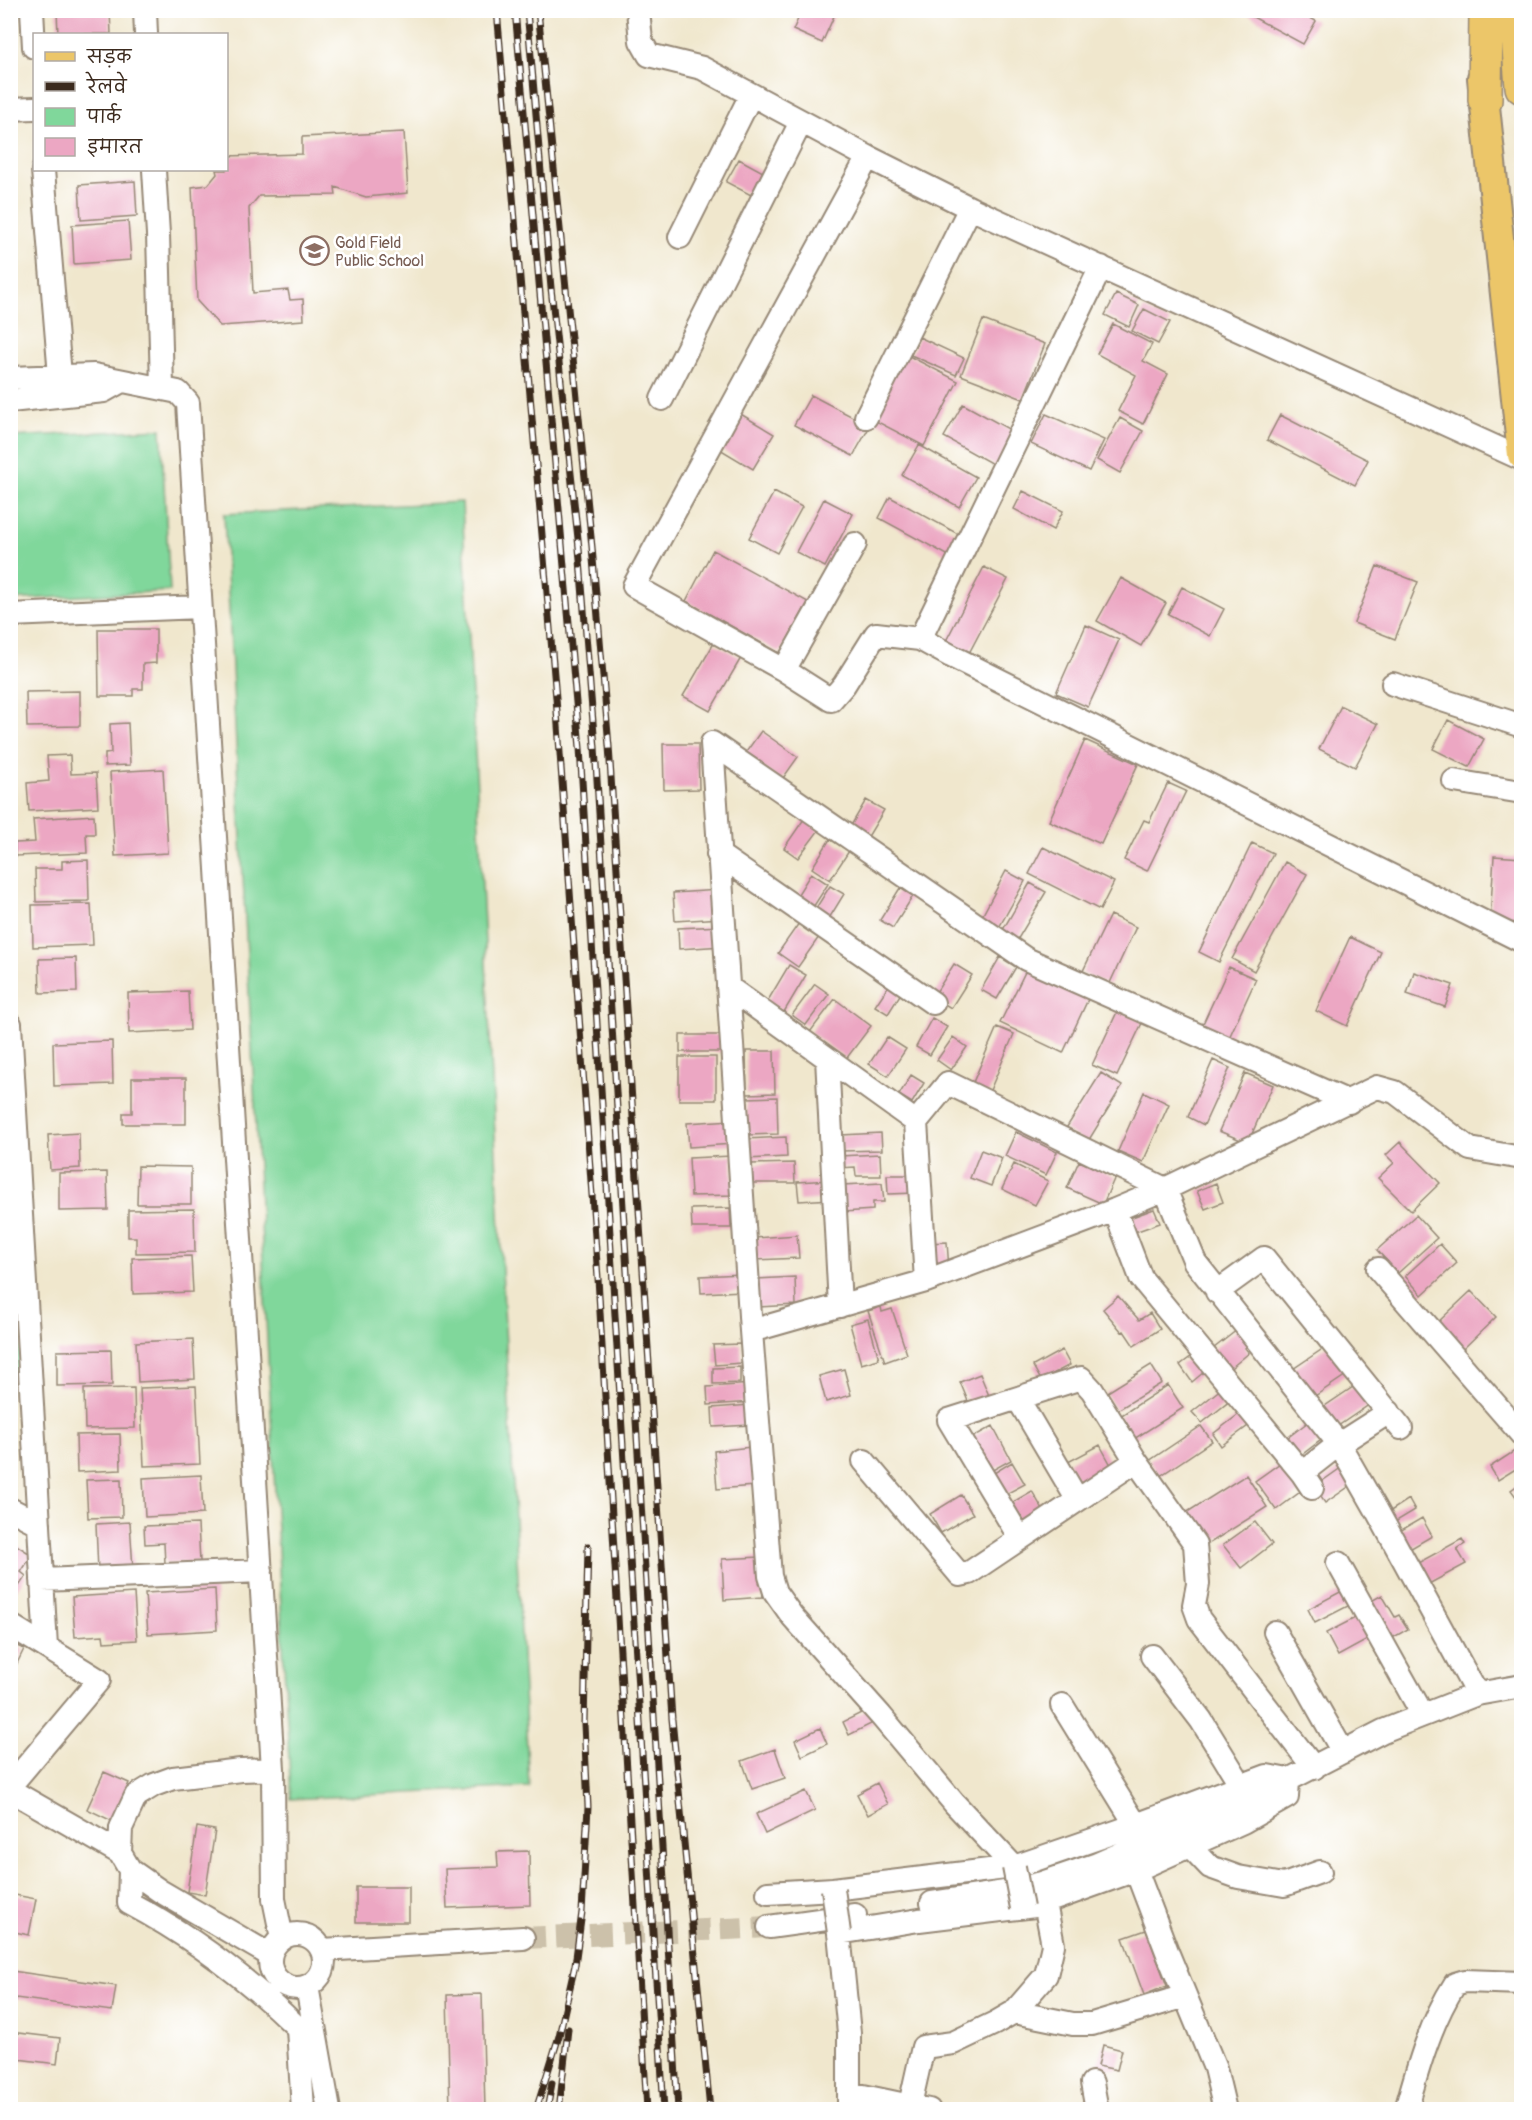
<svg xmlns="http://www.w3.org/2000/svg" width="1532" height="2120" font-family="Pangolin,'Playpen Sans Deva',sans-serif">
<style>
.green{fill:#80d79b;stroke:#5e805c;stroke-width:1.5}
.building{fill:#eca7c3}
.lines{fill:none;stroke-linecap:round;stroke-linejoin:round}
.minor-tunnel{stroke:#ccc1aa;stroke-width:22;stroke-dasharray:22 11;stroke-linecap:butt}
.minor-casing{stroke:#968876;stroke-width:26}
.major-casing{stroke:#968876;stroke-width:32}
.highway-casing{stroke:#968876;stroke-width:36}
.minor{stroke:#fff;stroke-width:22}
.major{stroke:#ecc669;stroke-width:28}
.highway{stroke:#ecc669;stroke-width:33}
.rail-casing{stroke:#3b2a1e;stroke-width:7}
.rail{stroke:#fff;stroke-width:4.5;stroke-dasharray:14;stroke-linecap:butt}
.minor-bridge-casing{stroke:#968876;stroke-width:26;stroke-linecap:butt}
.minor-bridge{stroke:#fff;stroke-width:22}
.labels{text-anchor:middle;stroke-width:5;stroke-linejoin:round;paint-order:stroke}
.education-label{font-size:16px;fill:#785e54;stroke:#fff;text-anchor:start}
</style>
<rect width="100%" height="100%" fill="#fff"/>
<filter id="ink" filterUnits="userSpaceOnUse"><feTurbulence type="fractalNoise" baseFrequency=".0167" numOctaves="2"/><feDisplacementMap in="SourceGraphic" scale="12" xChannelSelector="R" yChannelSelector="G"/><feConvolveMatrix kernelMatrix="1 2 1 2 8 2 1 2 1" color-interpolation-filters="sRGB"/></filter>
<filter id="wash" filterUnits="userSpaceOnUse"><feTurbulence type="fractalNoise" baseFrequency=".008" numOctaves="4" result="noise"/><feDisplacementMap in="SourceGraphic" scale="24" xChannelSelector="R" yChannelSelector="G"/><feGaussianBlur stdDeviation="1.35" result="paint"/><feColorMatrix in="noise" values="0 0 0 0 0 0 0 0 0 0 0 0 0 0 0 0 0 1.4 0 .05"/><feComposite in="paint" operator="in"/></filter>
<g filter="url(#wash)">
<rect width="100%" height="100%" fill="#f0e7cd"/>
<path class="green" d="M 161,429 L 170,591 L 11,600 L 11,437 Z
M 462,502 L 529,1787 L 291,1799 L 224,514 Z
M 10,1241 L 15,1241 L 21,1374 L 11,1374 Z"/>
<g id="blocks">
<path class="building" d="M 110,10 L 111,34 L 58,34 L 57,11 Z
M 802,10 L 822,10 L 834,16 L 822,43 L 793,30 Z
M 1240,10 L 1295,10 L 1316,21 L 1303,44 Z
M 404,132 L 408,193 L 366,197 L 335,187 L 336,195 L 259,196 L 249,208 L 253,293 L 288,290 L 290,300 L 303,299 L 304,320 L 220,326 L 197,301 L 192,187 L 208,185 L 217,174 L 216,170 L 226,170 L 226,156 L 302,154 L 302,137 Z
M 739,159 L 763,172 L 751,195 L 726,182 Z
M 135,181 L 137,216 L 81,220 L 79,185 Z
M 128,221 L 131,260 L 74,264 L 72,225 Z
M 1116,294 L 1139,305 L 1129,327 L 1105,315 Z
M 1144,309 L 1170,322 L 1158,344 L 1132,331 Z
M 983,320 L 1045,344 L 1023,399 L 961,375 Z
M 1113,324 L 1152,344 L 1143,361 L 1168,374 L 1143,424 L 1118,411 L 1136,375 L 1097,354 Z
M 919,337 L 964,358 L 956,375 L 911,355 Z
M 903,353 L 958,381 L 924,446 L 870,418 Z
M 811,395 L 870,426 L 853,456 L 794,425 Z
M 963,404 L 1014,432 L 996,466 L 944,437 Z
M 739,413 L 774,434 L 753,469 L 718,448 Z
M 1046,414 L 1104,440 L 1089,471 L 1031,444 Z
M 1280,415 L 1368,460 L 1355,485 L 1267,440 Z
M 1120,418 L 1143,431 L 1120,473 L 1097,460 Z
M 919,445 L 976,477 L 959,507 L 902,475 Z
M 1023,491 L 1063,511 L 1053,530 L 1014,509 Z
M 774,492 L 802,507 L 777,553 L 749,538 Z
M 890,497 L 960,535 L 949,556 L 879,518 Z
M 824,499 L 853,514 L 825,567 L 796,552 Z
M 713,550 L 808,602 L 780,653 L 686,601 Z
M 1377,566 L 1418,582 L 1395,639 L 1354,623 Z
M 984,567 L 1008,579 L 968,655 L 945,643 Z
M 1121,578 L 1166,603 L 1141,646 L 1097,621 Z
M 1182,587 L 1224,609 L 1210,636 L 1168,614 Z
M 1086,625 L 1119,640 L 1088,707 L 1056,693 Z
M 98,629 L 156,629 L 156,663 L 143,664 L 143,689 L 133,689 L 133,696 L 99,696 Z
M 714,643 L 741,658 L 710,711 L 683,696 Z
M 80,691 L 80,726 L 27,727 L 26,692 Z
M 1341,706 L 1378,724 L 1355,767 L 1319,749 Z
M 1448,720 L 1484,739 L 1469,767 L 1433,749 Z
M 128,723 L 130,765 L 105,766 L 105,754 L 111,753 L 110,724 Z
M 761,731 L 798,757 L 781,781 L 744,755 Z
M 1085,740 L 1138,764 L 1101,844 L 1049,821 Z
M 663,744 L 698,744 L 699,789 L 664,790 Z
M 70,755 L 71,774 L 96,773 L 98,807 L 29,811 L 27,783 L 49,781 L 47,756 Z
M 163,769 L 168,853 L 115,856 L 110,772 Z
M 1168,783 L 1186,791 L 1147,871 L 1124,860 L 1144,820 L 1149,822 Z
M 866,800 L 884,810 L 866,840 L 849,829 Z
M 94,815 L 95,834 L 86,834 L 87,853 L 15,856 L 15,843 L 35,842 L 33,819 Z
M 804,819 L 819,830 L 798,858 L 784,848 Z
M 830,839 L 849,851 L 830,880 L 812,868 Z
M 1252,843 L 1273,853 L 1219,962 L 1199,952 Z
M 1043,847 L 1114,882 L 1100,910 L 1029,874 Z
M 1494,856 L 1522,858 L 1521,923 L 1490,921 Z
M 88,860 L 89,901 L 36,902 L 35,869 L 62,869 L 62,861 Z
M 1285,862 L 1307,874 L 1254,971 L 1232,959 Z
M 1006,871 L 1025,881 L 997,931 L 979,922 Z
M 811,873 L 828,884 L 810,912 L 793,902 Z
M 1030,883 L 1046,892 L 1016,942 L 1001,933 Z
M 830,886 L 844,894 L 825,925 L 811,916 Z
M 900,888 L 913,896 L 893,928 L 880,920 Z
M 720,890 L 722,918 L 675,921 L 673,893 Z
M 91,904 L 93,945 L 33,947 L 32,905 Z
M 1110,915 L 1136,927 L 1109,985 L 1082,973 Z
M 799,923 L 819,937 L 798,967 L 778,953 Z
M 722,926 L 723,946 L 679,949 L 678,928 Z
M 1350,937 L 1381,952 L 1347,1026 L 1316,1011 Z
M 1000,957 L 1016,967 L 997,999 L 981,990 Z
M 76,958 L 77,992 L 40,993 L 39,959 Z
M 954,964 L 972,975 L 951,1008 L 933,997 Z
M 789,965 L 806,975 L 784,1012 L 767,1002 Z
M 1028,966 L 1090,995 L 1063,1053 L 1000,1023 Z
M 1229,967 L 1256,979 L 1228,1040 L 1201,1028 Z
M 1414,972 L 1453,985 L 1445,1007 L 1407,994 Z
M 891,982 L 903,990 L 888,1014 L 875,1006 Z
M 815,984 L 829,994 L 806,1025 L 792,1015 Z
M 188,991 L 190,1030 L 129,1033 L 128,993 Z
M 835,999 L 871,1026 L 846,1059 L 810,1032 Z
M 1118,1010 L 1143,1021 L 1117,1076 L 1092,1065 Z
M 932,1018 L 947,1027 L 930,1055 L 916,1047 Z
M 997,1027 L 1014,1034 L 988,1095 L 971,1087 Z
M 680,1035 L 726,1035 L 726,1052 L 680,1052 Z
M 887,1037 L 906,1049 L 888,1076 L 869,1064 Z
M 953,1037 L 967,1047 L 951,1070 L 937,1060 Z
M 112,1041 L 113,1084 L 54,1086 L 53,1043 Z
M 746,1051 L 774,1051 L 775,1093 L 747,1094 Z
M 679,1057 L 716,1057 L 716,1100 L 679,1100 Z
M 1213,1060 L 1230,1068 L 1204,1125 L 1188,1117 Z
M 1101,1073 L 1122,1086 L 1087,1143 L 1065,1130 Z
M 1245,1073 L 1273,1085 L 1248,1143 L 1219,1131 Z
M 911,1075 L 924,1083 L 912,1103 L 899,1095 Z
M 132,1078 L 186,1078 L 186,1124 L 123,1124 L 123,1113 L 132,1113 Z
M 1144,1092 L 1169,1104 L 1143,1162 L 1118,1151 Z
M 777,1097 L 778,1134 L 747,1135 L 746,1098 Z
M 732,1120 L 734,1144 L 689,1147 L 687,1123 Z
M 1016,1132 L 1057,1152 L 1046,1175 L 1005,1156 Z
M 79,1133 L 80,1168 L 50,1170 L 48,1135 Z
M 881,1133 L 882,1150 L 841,1151 L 841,1135 Z
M 786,1137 L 787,1157 L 746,1159 L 745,1139 Z
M 1400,1142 L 1440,1183 L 1411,1211 L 1378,1178 L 1394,1163 L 1386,1155 Z
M 981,1150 L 1002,1158 L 991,1186 L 970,1178 Z
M 880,1154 L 881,1176 L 856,1176 L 855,1167 L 839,1168 L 839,1156 Z
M 732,1156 L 733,1195 L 691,1196 L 689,1158 Z
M 1079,1161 L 1115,1177 L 1103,1204 L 1067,1188 Z
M 794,1163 L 795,1183 L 750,1183 L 750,1164 Z
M 1014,1164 L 1048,1181 L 1035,1205 L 1002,1189 Z
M 138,1166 L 191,1167 L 191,1204 L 137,1204 Z
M 107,1172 L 108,1210 L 59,1211 L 59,1173 Z
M 887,1175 L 916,1175 L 916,1193 L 888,1194 Z
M 831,1180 L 832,1199 L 799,1201 L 797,1182 Z
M 882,1183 L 884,1202 L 873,1202 L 873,1210 L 843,1212 L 842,1185 Z
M 1216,1183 L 1223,1202 L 1205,1209 L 1197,1191 Z
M 730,1208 L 731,1228 L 692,1228 L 691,1209 Z
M 194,1209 L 195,1252 L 136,1253 L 136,1237 L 128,1237 L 128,1210 Z
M 1154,1209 L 1160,1223 L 1132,1233 L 1127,1219 Z
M 1416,1215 L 1437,1238 L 1398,1273 L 1377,1250 Z
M 797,1235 L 799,1258 L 756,1260 L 754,1238 Z
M 947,1242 L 949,1269 L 930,1271 L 928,1243 Z
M 1440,1244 L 1457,1263 L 1422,1295 L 1405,1276 Z
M 191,1256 L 193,1292 L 133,1294 L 132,1258 Z
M 742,1274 L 743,1291 L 701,1293 L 700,1276 Z
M 795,1277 L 796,1305 L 758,1307 L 756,1279 Z
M 1471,1291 L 1496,1317 L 1462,1350 L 1436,1324 Z
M 1118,1296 L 1139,1320 L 1150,1313 L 1160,1329 L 1134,1346 L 1124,1331 L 1122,1332 L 1103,1309 Z
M 881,1307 L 882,1312 L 892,1309 L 907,1354 L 885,1362 L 868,1311 Z
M 868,1319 L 879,1359 L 861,1364 L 850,1324 Z
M 1242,1326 L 1254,1341 L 1245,1348 L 1249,1353 L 1226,1372 L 1209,1352 Z
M 193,1339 L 195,1379 L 138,1382 L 136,1342 Z
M 741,1344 L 742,1363 L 715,1365 L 713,1345 Z
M 1330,1344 L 1349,1373 L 1309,1400 L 1290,1371 Z
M 111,1350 L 112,1385 L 57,1386 L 57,1351 Z
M 1062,1350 L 1070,1365 L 1041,1380 L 1033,1366 Z
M 1192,1356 L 1204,1372 L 1192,1382 L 1180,1365 Z
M 1151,1365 L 1162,1383 L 1116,1411 L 1106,1393 Z
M 740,1367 L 740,1383 L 713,1384 L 713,1368 Z
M 844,1369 L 851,1395 L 826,1402 L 819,1376 Z
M 980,1374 L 990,1398 L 970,1406 L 960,1382 Z
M 1362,1381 L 1376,1400 L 1332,1430 L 1319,1410 Z
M 753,1384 L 754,1402 L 708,1405 L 707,1387 Z
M 1168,1385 L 1183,1408 L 1134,1439 L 1120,1416 Z
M 196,1386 L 200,1464 L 144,1466 L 140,1388 Z
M 134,1388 L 135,1428 L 85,1429 L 84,1389 Z
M 1222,1388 L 1231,1400 L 1202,1423 L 1192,1412 Z
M 750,1405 L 751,1425 L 713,1427 L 712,1408 Z
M 1243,1411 L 1252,1423 L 1221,1446 L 1213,1434 Z
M 1312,1419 L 1325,1437 L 1296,1459 L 1282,1442 Z
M 993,1426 L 1011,1460 L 989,1472 L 971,1438 Z
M 1201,1426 L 1212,1441 L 1160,1476 L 1149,1461 Z
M 120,1434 L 121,1470 L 77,1472 L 76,1435 Z
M 1100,1445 L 1112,1467 L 1080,1484 L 1068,1462 Z
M 751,1447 L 754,1486 L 717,1489 L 714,1451 Z
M 1516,1450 L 1522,1459 L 1522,1465 L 1498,1480 L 1490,1467 Z
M 1283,1461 L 1304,1489 L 1276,1510 L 1255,1481 Z
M 1012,1462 L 1025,1484 L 1006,1494 L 994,1473 Z
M 1345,1465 L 1357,1481 L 1325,1503 L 1314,1487 Z
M 201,1475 L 203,1514 L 145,1517 L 143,1478 Z
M 1246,1475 L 1267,1507 L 1202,1548 L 1181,1516 Z
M 121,1479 L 122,1517 L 88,1518 L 86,1480 Z
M 1522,1482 L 1522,1505 L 1511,1490 Z
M 1032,1491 L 1044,1512 L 1020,1525 L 1008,1505 Z
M 961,1495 L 973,1514 L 941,1533 L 930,1514 Z
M 1409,1499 L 1415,1510 L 1395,1522 L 1389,1512 Z
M 1422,1518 L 1432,1536 L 1408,1550 L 1398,1532 Z
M 130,1522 L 133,1569 L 98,1571 L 96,1524 Z
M 1255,1522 L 1272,1544 L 1241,1568 L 1223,1545 Z
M 198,1524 L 200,1562 L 165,1564 L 164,1543 L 145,1544 L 144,1526 Z
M 1462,1539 L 1465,1544 L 1457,1549 L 1466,1564 L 1427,1585 L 1416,1564 Z
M 10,1541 L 32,1555 L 21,1572 L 26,1576 L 10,1599 Z
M 760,1557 L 763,1597 L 724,1600 L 722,1559 Z
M 215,1589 L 217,1630 L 148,1634 L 145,1593 Z
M 1344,1590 L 1352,1604 L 1315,1623 L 1308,1609 Z
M 134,1593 L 137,1640 L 104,1642 L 103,1635 L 75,1637 L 72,1597 Z
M 1382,1595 L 1395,1617 L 1399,1615 L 1408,1629 L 1387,1641 L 1366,1604 Z
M 1359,1616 L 1371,1638 L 1338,1656 L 1326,1633 Z
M 10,1643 L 24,1649 L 10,1678 Z
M 867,1710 L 873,1723 L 849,1735 L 843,1722 Z
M 820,1728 L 827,1744 L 802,1756 L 795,1740 Z
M 775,1749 L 785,1778 L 752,1789 L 742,1761 Z
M 104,1772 L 129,1783 L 112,1821 L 87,1809 Z
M 877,1783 L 888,1804 L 868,1815 L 857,1794 Z
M 806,1791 L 815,1810 L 765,1834 L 756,1814 Z
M 197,1827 L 215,1830 L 205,1895 L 187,1892 Z
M 529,1851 L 530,1905 L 447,1908 L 445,1869 L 498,1867 L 497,1852 Z
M 356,1887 L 409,1887 L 409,1922 L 356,1922 Z
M 10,1894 L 36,1899 L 29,1935 L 10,1931 Z
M 1146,1930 L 1167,1986 L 1144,1995 L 1123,1938 Z
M 12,1971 L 116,1986 L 112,2011 L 16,1998 L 10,2029 Z
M 482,1994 L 485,2110 L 450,2110 L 447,1995 Z
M 10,2032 L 60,2038 L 57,2064 L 10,2058 Z
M 1103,2045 L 1122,2050 L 1117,2070 L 1098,2066 Z"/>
</g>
</g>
<g filter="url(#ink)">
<use href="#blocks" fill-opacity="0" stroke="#968876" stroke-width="1.5"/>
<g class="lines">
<path class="minor-tunnel" d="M 523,1938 L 769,1927"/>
<defs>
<path id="minor" d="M 32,10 L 34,47
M 145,10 L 146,34
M 638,10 L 641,41 L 649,55 L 702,68 L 868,157 L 970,208 L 1522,459
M 10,109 L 34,108
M 868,157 L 634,586 L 784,670 L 831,700 L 844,685 L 876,634 L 920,639 L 951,656 L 1522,941
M 43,170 L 60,376 L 58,395
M 154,170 L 158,234 L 162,387
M 680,237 L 751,95
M 10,378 L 94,375 L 178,392 L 188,403 L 273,1769 L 241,1770 L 173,1778 L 154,1785 L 136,1796 L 121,1828 L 120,1853 L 130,1870 L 160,1891 L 270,1955
M 662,399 L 801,122
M 10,401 L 104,391 L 120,382
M 866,417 L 970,208
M 10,615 L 200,607
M 920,639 L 1101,267
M 784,670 L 855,544
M 1393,684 L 1522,726
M 712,743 L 751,1331 L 770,1576 L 775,1592 L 792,1616 L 881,1716 L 954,1803 L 1014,1867
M 712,743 L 1026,959 L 1349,1102
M 1454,781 L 1522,792
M 718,854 L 933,1003
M 728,987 L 916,1122
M 10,1024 L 46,1647
M 827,1058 L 840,1306
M 1115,1210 L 1141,1278 L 1302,1473 L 1312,1488
M 1378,1269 L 1522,1435
M 926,1281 L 916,1122 L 948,1083 L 1165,1189 L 1195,1262 L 1339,1444 L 1376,1509 L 1477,1694
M 1217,1292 L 1264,1258 L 1401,1428
M 751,1331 L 926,1281 L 1115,1210 L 1165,1189 L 1377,1087 L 1395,1092 L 1470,1149 L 1522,1158
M 1018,1399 L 1077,1499
M 864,1461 L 960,1575 L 969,1573 L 1136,1461
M 1302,1473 L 1339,1444 L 1389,1412
M 10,1509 L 39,1524
M 1020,1538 L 949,1420 L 1081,1378 L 1092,1390 L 1136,1461 L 1195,1544 L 1198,1584 L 1194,1605 L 1199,1619 L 1314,1768
M 1338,1563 L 1423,1715
M 42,1580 L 261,1571
M 10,1625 L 99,1680 L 10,1786
M 1275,1632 L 1343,1752
M 1152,1656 L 1201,1720 L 1241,1785
M 1062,1705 L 1136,1825
M 273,1769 L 274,1899 L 282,1938
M 10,1790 L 120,1853
M 1190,1846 L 1210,1867 L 1238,1877 L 1284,1885 L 1320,1872
M 130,1870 L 129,1903 C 191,1936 248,1979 298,2028 L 303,2110
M 1136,1870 L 1168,1954 L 1215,2068 L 1225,2110
M 768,1893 L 833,1889 L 1014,1867 L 1136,1825 L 1267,1776 L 1288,1780 L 1287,1797 L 1243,1822 L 1136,1870 L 1035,1906 L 919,1920 L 839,1933 L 849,2033 L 849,2110
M 932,1903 L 1005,1892 L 1042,1883 L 1095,1865 L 1288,1780 L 1383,1731 L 1477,1694 L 1522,1686
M 769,1927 L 855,1915
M270 1961a27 27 0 1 1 54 0a27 27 0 1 1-54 0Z
M 322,1950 L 523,1938
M 307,1986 L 329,2110
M 1014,2012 L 1073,2024 L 1092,2024 L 1185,1996
M 1092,2083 L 1097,2110
M 849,2093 L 929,2110
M 910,2105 L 923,2047 L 953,2043 L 995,2023 L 1014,2012 L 1046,1975 L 1053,1945 L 1045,1903
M 1406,2110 C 1418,2067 1431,2021 1455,1984 L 1465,1981 L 1522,1983"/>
<path id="major" d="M 1482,78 L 1522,455"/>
<path id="highway" d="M 1516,10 L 1522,87
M 1485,100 L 1486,10"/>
</defs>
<use href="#minor" class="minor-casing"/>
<use href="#major" class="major-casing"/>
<use href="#highway" class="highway-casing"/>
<use href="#minor" class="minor"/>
<use href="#major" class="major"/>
<use href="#highway" class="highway"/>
<defs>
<path id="rail" d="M 497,10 L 556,698 L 598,1278 L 647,2110
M 515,10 L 580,748 L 664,2110
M 527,10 L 551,288 L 579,548 L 595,747 L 678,2110
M 538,10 L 592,547 L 609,746 L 672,1719 L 710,2110
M 536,2110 L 559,2036 L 575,1965 L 582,1912 L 588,1807 L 584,1724 L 588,1546
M 547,2110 L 552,2083
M 559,2110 L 568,2029"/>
</defs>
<use href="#rail" class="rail-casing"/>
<use href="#rail" class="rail"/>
<defs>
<path id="minor-bridge" d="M 1014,1867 L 1022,1908
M 833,1889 L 839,1933"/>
</defs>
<use href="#minor-bridge" class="minor-bridge-casing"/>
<use href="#minor-bridge" class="minor-bridge"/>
</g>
</g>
<defs>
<symbol id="school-ring" viewBox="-11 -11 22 22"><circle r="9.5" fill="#fff" stroke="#8d6e63" stroke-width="1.5"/><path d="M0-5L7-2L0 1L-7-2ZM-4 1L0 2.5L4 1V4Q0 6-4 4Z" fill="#8d6e63"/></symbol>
</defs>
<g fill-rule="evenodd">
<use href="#school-ring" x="298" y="234" width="33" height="33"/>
</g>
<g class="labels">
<g class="education-label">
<text x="335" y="248">Gold Field<tspan x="335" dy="18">Public School</tspan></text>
</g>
</g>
<rect width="1532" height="2120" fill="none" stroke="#fff" stroke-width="36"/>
<rect x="33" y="33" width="195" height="138" fill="#ffffff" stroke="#b1aaa5" stroke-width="1.5"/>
<rect x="45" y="52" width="30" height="9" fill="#ecc669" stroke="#b1aaa5" stroke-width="1.5"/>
<text x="87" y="63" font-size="18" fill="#3b2a1e">सड़क</text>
<rect x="45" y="82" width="30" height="9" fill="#3b2a1e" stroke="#b1aaa5" stroke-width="1.5"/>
<text x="87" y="93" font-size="18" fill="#3b2a1e">रेलवे</text>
<rect x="45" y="108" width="30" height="18" fill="#80d79b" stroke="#b1aaa5" stroke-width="1.5"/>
<text x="87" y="123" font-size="18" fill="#3b2a1e">पार्क</text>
<rect x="45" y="138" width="30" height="18" fill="#eca7c3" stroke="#b1aaa5" stroke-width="1.5"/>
<text x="87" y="153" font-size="18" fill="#3b2a1e">इमारत</text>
</svg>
